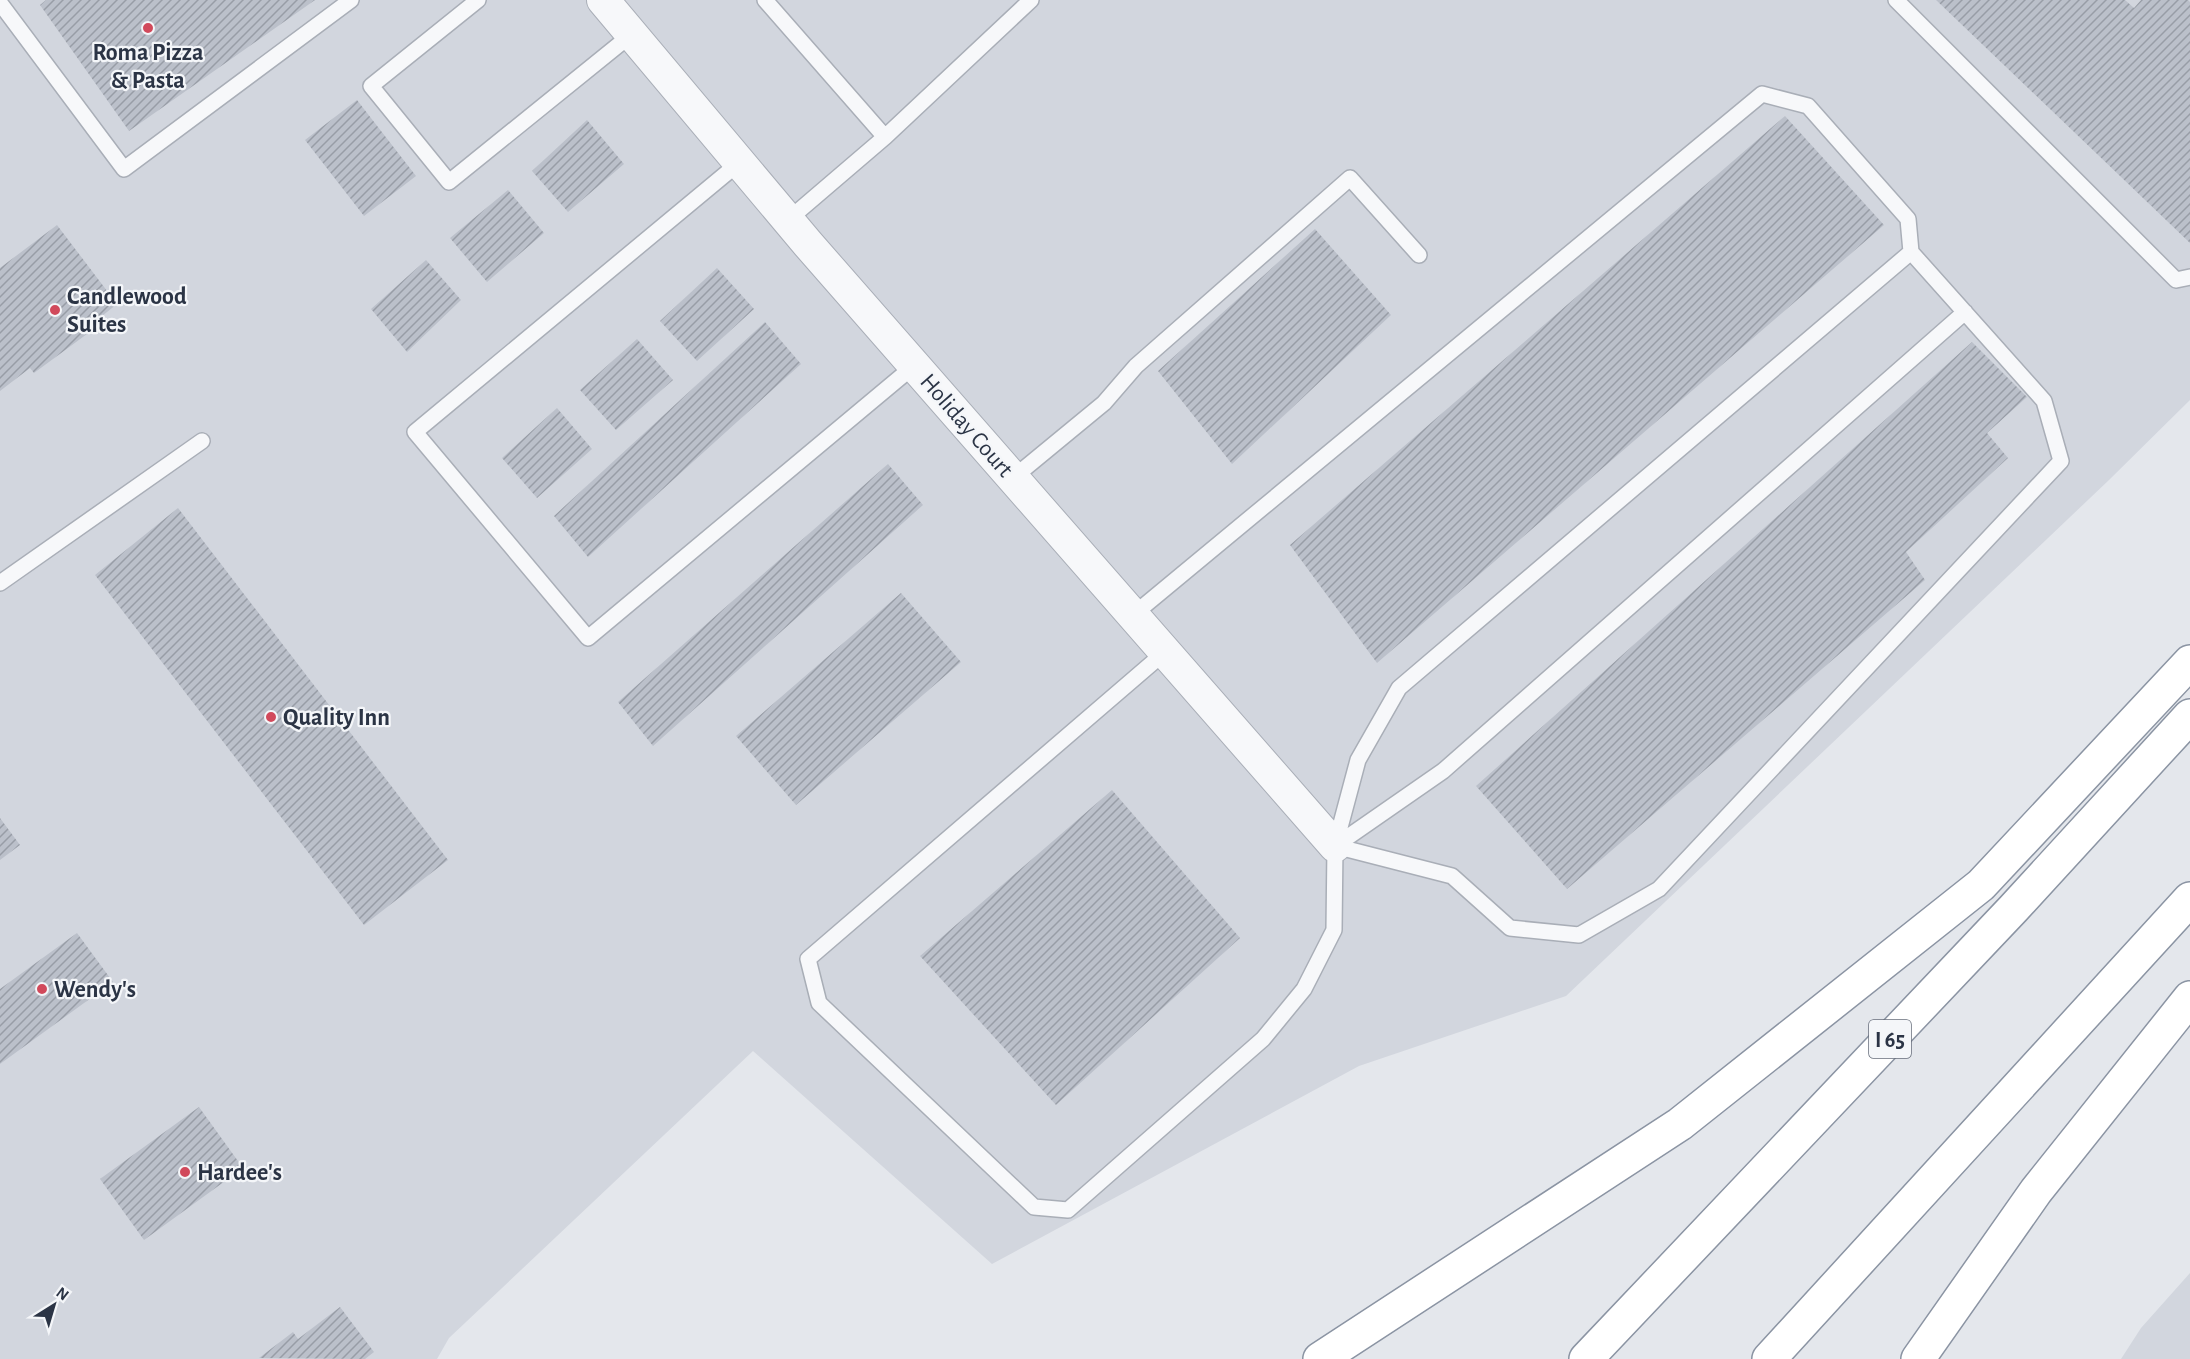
<svg xmlns="http://www.w3.org/2000/svg" width="2190" height="1359" font-family="'Alegreya Sans',sans-serif">
<style>
.built{fill:#d2d6de}
.building{fill:url(#building-hatch)}
.lines{fill:none;stroke-linecap:round;stroke-linejoin:round}
.lane-casing{stroke:#a9aeb7;stroke-width:18}
.street-casing{stroke:#a9aeb7;stroke-width:34}
.highway-casing{stroke:#8b94a3;stroke-width:36}
.lane{stroke:#f7f8fa;stroke-width:15}
.street{stroke:#f7f8fa;stroke-width:32}
.highway{stroke:#fff;stroke-width:33}
.poi-dot{fill:#d1495b;stroke:#f4f6f9;stroke-width:2}
.labels{text-anchor:middle;stroke-width:4.5;stroke-linejoin:round;paint-order:stroke}
.shield{fill:#f4f6f9;stroke:#676e7b;stroke-width:1.5}
.shield-label{font-size:22px;font-weight:bold;fill:#2b3445}
.poi-label{font-size:24px;font-weight:bold;fill:#2b3445;stroke:#f4f6f9;text-anchor:start}
.street-label{font-size:24px;fill:#2b3445;stroke:#f4f6f9}
</style>
<defs>
<pattern id="building-hatch" width="6" height="6" patternUnits="userSpaceOnUse" patternTransform="scale(1.5)"><rect width="6" height="6" fill="#bbc0ca"/><path d="M-1 1l2-2M0 6l6-6M5 7l2-2" fill="none" stroke="#989da6"/></pattern>
</defs>
<rect width="100%" height="100%" fill="#e4e7ec"/>
<path class="built" d="M 0,0 L 2190,0 L 2190,400 L 2109,480 L 1566,996 L 1359,1066 L 992,1264 L 753,1051 L 449,1338 L 437,1359 L 0,1359 Z
M 2190,1273 L 2190,1359 L 2121,1359 L 2141,1328 Z"/>
<path class="building" d="M 46,0 L 315,0 L 129,131 L 40,5 Z
M 1936,0 L 2125,0 L 2134,8 L 2141,0 L 2188,0 L 2190,2 L 2190,243 Z
M 357,100 L 416,176 L 364,216 L 305,140 Z
M 1785,116 L 1884,225 L 1377,663 L 1290,545 Z
M 587,120 L 624,164 L 568,212 L 532,171 Z
M 508,190 L 544,233 L 487,282 L 450,238 Z
M 57,225 L 117,304 L 102,316 L 106,320 L 34,373 L 30,368 L 0,391 L 0,268 Z
M 1315,229 L 1391,315 L 1232,464 L 1158,371 Z
M 426,260 L 461,300 L 407,352 L 371,309 Z
M 717,268 L 754,309 L 697,361 L 660,321 Z
M 765,322 L 801,364 L 588,557 L 554,516 Z
M 637,339 L 673,380 L 616,430 L 580,390 Z
M 1972,342 L 2027,397 L 1987,433 L 2008,458 L 1906,552 L 1925,580 L 1567,889 L 1476,786 Z
M 557,408 L 592,449 L 537,498 L 502,458 Z
M 888,464 L 923,505 L 653,746 L 618,702 Z
M 178,508 L 448,860 L 364,925 L 95,575 Z
M 901,593 L 961,662 L 796,805 L 736,736 Z
M 1112,790 L 1240,938 L 1056,1105 L 920,956 Z
M 0,818 L 20,845 L 0,860 Z
M 77,933 L 113,982 L 0,1064 L 0,989 Z
M 199,1107 L 243,1168 L 144,1240 L 100,1179 Z
M 340,1307 L 374,1352 L 365,1359 L 259,1358 L 293,1332 L 298,1339 Z"/>
<g class="lines">
<defs>
<path id="lane" d="M 478,0 L 371,86 L 449,182 L 632,34
M 765,0 L 885,137
M 1896,0 L 2176,280 L 2190,277
M 0,3 L 124,169 L 351,0
M 740,162 L 415,432 L 588,638 L 915,365
M 788,220 L 885,137 L 1031,0
M 1013,478 L 1104,403 L 1136,366 L 1350,178 L 1419,255
M 0,583 L 202,441
M 1133,615 L 1762,94 L 1808,106 L 1908,219 L 1911,252 L 1399,688 L 1358,760 L 1335,846 L 1334,930 L 1304,989 L 1263,1039 L 1068,1210 L 1034,1207 L 819,1003 L 808,959 L 1165,652
M 1335,846 L 1452,876 L 1510,928 L 1579,935 L 1659,889 L 2061,461 L 2044,401 L 1911,252
M 1335,846 L 1443,771 L 1965,312"/>
<path id="street" d="M 603,0 L 808,244 L 1335,846"/>
<path id="highway" d="M 1320,1359 L 1680,1124 L 1981,885 L 2190,662
M 1586,1359 L 2013,909 L 2190,716
M 1769,1359 L 2190,899
M 1918,1359 L 2036,1191 L 2190,998"/>
</defs>
<use href="#lane" class="lane-casing"/>
<use href="#street" class="street-casing"/>
<use href="#highway" class="highway-casing"/>
<use href="#lane" class="lane"/>
<use href="#street" class="street"/>
<use href="#highway" class="highway"/>
</g>
<g class="poi-dot">
<circle cx="148" cy="28" r="6"/>
<circle cx="55" cy="310" r="6"/>
<circle cx="271" cy="717" r="6"/>
<circle cx="42" cy="989" r="6"/>
<circle cx="185" cy="1172" r="6"/>
</g>
<g class="labels">
<rect class="shield" x="1869" y="1020" width="42" height="38" rx="4.5"/>
<g class="shield-label">
<text x="1890" y="1047">I 65</text>
</g>
<g class="poi-label">
<text x="148" y="60" text-anchor="middle">Roma Pizza<tspan x="148" dy="28">&amp; Pasta</tspan></text>
<text x="67" y="304">Candlewood<tspan x="67" dy="28">Suites</tspan></text>
<text x="283" y="725">Quality Inn</text>
<text x="54" y="997">Wendy's</text>
<text x="197" y="1180">Hardee's</text>
</g>
<g class="street-label">
<text transform="translate(967 425) rotate(49)" y="8">Holiday Court</text>
</g>
</g>
<g transform="translate(54 1305) rotate(37)" stroke="#f4f6f9" stroke-width="4.5" paint-order="stroke">
<path d="M0-4.5L10 22L0 15L-10 22Z" fill="#2b3445"/>
<text y="-9" font-size="16" font-weight="bold" text-anchor="middle" fill="#2b3445">N</text>
</g>
</svg>
